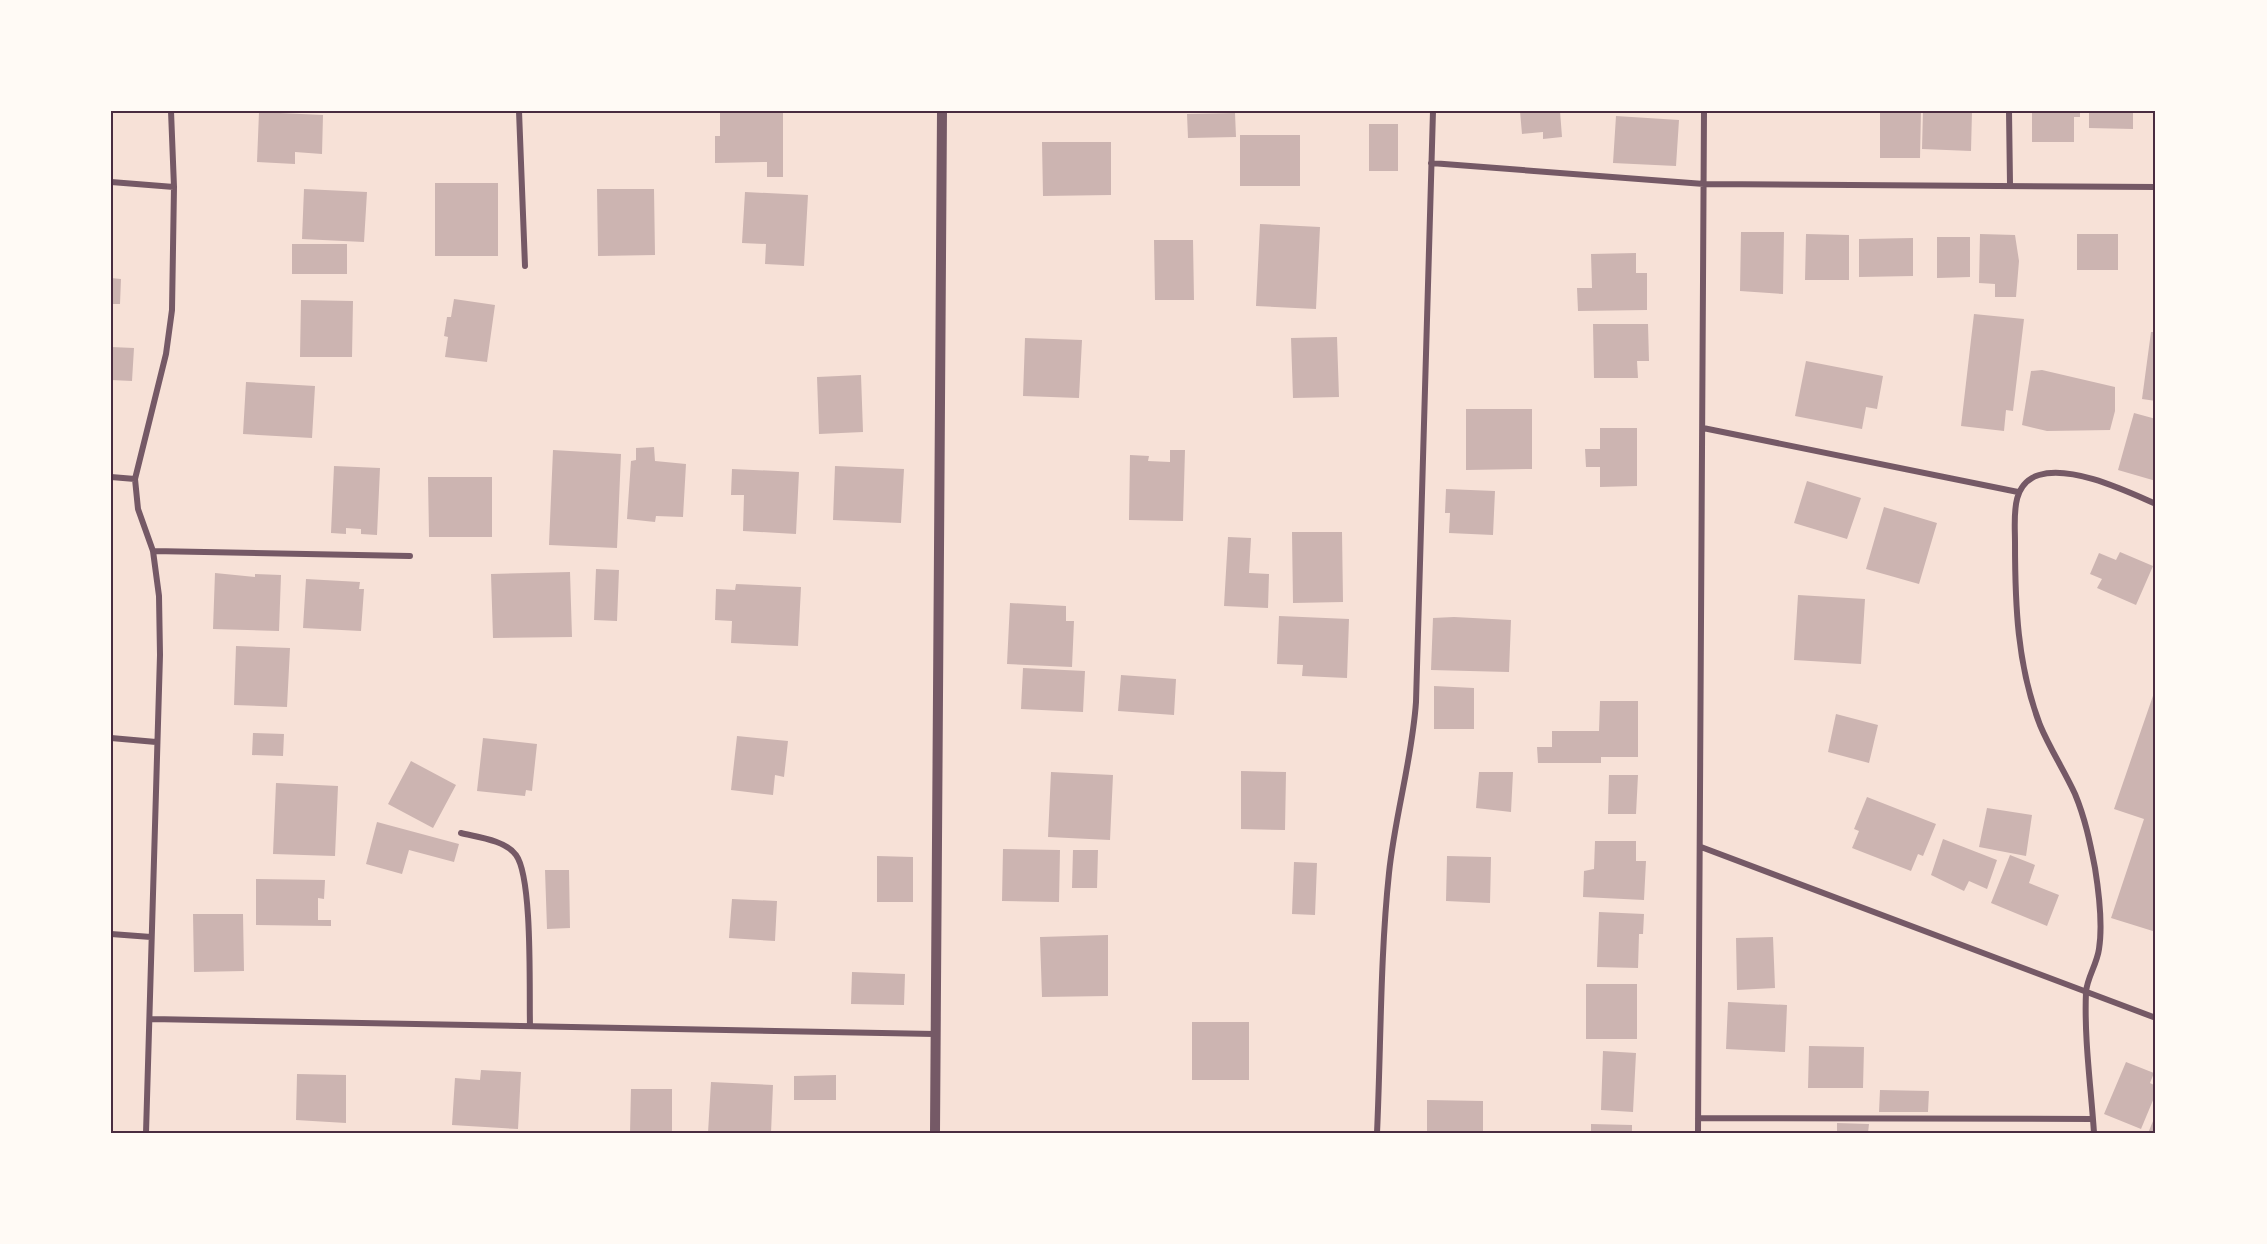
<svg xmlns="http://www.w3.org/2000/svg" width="2267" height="1244" font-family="'Titillium Web',sans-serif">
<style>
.building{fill:#ccb4b1}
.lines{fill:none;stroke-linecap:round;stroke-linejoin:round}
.minor{stroke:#755966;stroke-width:6}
.tertiary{stroke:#755966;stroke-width:10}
.neatline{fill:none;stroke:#4a2c40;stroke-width:2}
</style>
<rect width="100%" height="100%" fill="#f7e1d7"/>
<path class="building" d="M 720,111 L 783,111 L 783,177 L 767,177 L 767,162 L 715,163 L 715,136 L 720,136 Z
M 1520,111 L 1560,111 L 1562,137 L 1543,139 L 1543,132 L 1522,134 Z
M 1880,111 L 1921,111 L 1920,158 L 1880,158 Z
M 1923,111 L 1972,111 L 1971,151 L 1922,149 Z
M 2032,111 L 2080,111 L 2080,117 L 2074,117 L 2074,142 L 2032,142 Z
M 2089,111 L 2133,111 L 2133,129 L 2089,128 Z
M 259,112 L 323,115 L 322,154 L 295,152 L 295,164 L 257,162 Z
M 1235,113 L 1236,137 L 1188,138 L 1187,114 Z
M 1616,116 L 1679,120 L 1676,166 L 1613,163 Z
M 1369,124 L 1398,124 L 1398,171 L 1369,171 Z
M 1240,135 L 1300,135 L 1300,186 L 1240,186 Z
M 1042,142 L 1111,142 L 1111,195 L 1043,196 Z
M 435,183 L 498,183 L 498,256 L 435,256 Z
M 304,189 L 367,192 L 364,242 L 302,239 Z
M 597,189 L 654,189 L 655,255 L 598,256 Z
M 745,192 L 808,195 L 804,266 L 765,264 L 766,244 L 742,243 Z
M 1260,224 L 1320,227 L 1316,309 L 1256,306 Z
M 1741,232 L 1784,232 L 1783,294 L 1740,291 Z
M 1806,234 L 1849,235 L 1849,280 L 1805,280 Z
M 1980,234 L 2015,235 L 2019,261 L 2016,297 L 1995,297 L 1995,284 L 1979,283 Z
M 2077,234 L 2118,234 L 2118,270 L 2077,270 Z
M 1937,237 L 1970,237 L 1970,277 L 1937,278 Z
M 1913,238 L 1913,276 L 1859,277 L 1859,239 Z
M 1154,240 L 1193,240 L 1194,300 L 1155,300 Z
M 292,244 L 347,244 L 347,274 L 292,274 Z
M 1636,253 L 1636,273 L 1647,273 L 1647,310 L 1578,311 L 1577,288 L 1592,288 L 1591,254 Z
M 111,278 L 121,279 L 120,304 L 111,304 Z
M 454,299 L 495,305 L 487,362 L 445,357 L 448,337 L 444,336 L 447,317 L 451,317 Z
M 301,300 L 353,301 L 352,357 L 300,357 Z
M 1974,314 L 2024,319 L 2013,411 L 2006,410 L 2004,431 L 1961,426 Z
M 1593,324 L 1648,324 L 1649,361 L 1637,361 L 1638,378 L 1594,378 Z
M 2151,332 L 2156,332 L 2156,401 L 2142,399 Z
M 1337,337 L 1339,397 L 1293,398 L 1291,338 Z
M 1025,338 L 1082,340 L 1079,398 L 1023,396 Z
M 111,347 L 134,348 L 132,381 L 111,380 Z
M 1806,361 L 1883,376 L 1877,409 L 1866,407 L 1862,429 L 1795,416 Z
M 2042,370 L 2115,387 L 2115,411 L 2110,430 L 2047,431 L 2022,425 L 2031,371 Z
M 861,375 L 863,432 L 819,434 L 817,377 Z
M 246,382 L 315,386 L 312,438 L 243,434 Z
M 1466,409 L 1532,409 L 1532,469 L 1466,470 Z
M 2134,413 L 2156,419 L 2156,481 L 2118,470 Z
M 1600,428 L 1637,428 L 1637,486 L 1600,487 L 1600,467 L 1586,467 L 1585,449 L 1600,449 Z
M 654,447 L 655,461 L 686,464 L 683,517 L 656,516 L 655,522 L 627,519 L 631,461 L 636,460 L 636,448 Z
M 553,450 L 621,454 L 617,548 L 549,545 Z
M 1170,450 L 1185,450 L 1183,521 L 1129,520 L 1130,455 L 1149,456 L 1148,461 L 1170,462 Z
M 334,466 L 380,468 L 377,535 L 361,534 L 361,529 L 346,528 L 346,534 L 331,533 Z
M 835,466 L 904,469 L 901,523 L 833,520 Z
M 732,469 L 799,472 L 796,534 L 743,531 L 744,495 L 731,495 Z
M 428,477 L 492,477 L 492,537 L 429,537 Z
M 1807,481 L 1861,498 L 1847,539 L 1794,523 Z
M 1446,489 L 1495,491 L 1493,535 L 1449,533 L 1450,513 L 1445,513 Z
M 1884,507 L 1937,523 L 1919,584 L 1866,569 Z
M 1292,532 L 1342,532 L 1343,602 L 1293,603 Z
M 1228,537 L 1251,538 L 1249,573 L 1269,574 L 1268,608 L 1224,606 Z
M 2120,552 L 2153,566 L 2136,605 L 2097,588 L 2102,579 L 2090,574 L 2099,553 L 2116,560 Z
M 596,569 L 619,570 L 617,621 L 594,620 Z
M 570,572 L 572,637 L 493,638 L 491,574 Z
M 215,573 L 255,577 L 255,574 L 281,575 L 279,631 L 213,629 Z
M 306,579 L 360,582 L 359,589 L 364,589 L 361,631 L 303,628 Z
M 736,584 L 801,587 L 798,646 L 731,643 L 732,621 L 715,620 L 716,589 L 735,590 Z
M 1798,595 L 1865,599 L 1861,664 L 1794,660 Z
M 1010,603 L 1066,606 L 1066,621 L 1074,621 L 1072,667 L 1007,664 Z
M 1279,616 L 1349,619 L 1347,678 L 1302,676 L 1303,665 L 1277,664 Z
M 1454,617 L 1511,620 L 1509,672 L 1431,670 L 1433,618 Z
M 236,646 L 290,648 L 287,707 L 234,705 Z
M 1023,668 L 1085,671 L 1083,712 L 1021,709 Z
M 1121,675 L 1176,679 L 1174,715 L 1118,711 Z
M 1434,686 L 1474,688 L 1474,729 L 1434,729 Z
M 2156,687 L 2156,932 L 2111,918 L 2144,819 L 2114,809 Z
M 1600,701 L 1638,701 L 1638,757 L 1601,757 L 1601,763 L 1538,763 L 1537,747 L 1552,747 L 1552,731 L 1599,731 Z
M 1836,714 L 1878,725 L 1869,763 L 1828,752 Z
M 253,733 L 284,734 L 283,756 L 252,755 Z
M 737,736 L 788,741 L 784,777 L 775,775 L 773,795 L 731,790 Z
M 483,738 L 537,744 L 532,791 L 526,790 L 525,796 L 477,791 Z
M 411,761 L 456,785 L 433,828 L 388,804 Z
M 1241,771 L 1286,772 L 1285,830 L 1241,829 Z
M 1051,772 L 1113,775 L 1110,840 L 1048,837 Z
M 1479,772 L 1513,772 L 1511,812 L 1476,808 Z
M 1609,775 L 1638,775 L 1636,814 L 1608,814 Z
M 276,783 L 338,786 L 335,856 L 273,854 Z
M 1867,797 L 1936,824 L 1923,856 L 1918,854 L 1911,871 L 1852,848 L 1859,831 L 1854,829 Z
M 1987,808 L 2032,815 L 2026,856 L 1979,847 Z
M 377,822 L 459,844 L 454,862 L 409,850 L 402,874 L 366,864 Z
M 1943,839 L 1997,860 L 1987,889 L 1969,881 L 1964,891 L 1931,875 Z
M 1595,841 L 1636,841 L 1636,861 L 1646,861 L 1644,900 L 1583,897 L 1584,871 L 1594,869 Z
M 1003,849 L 1060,850 L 1059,902 L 1002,901 Z
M 1073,850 L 1098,850 L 1097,888 L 1072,888 Z
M 2010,855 L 2035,865 L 2029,883 L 2059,895 L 2047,926 L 1991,903 Z
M 877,856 L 913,857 L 913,902 L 877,902 Z
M 1447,856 L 1491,857 L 1490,903 L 1446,901 Z
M 1294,862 L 1317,863 L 1315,915 L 1292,914 Z
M 545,870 L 569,870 L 570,928 L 547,929 Z
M 256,879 L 325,880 L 324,899 L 318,898 L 318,920 L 331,920 L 331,926 L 256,925 Z
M 732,899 L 777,901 L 775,941 L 729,938 Z
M 1599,912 L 1644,914 L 1643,934 L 1639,934 L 1638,968 L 1597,967 Z
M 193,914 L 243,914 L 244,971 L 194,972 Z
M 1108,935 L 1108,996 L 1042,997 L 1040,937 Z
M 1773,937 L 1775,988 L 1737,990 L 1736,938 Z
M 852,972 L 905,974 L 904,1005 L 851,1004 Z
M 1586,984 L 1637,984 L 1637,1039 L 1586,1039 Z
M 1728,1002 L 1787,1005 L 1785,1052 L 1726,1049 Z
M 1192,1022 L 1249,1022 L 1249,1080 L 1192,1080 Z
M 1809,1046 L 1864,1047 L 1863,1088 L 1808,1088 Z
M 1603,1051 L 1636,1053 L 1633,1112 L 1601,1110 Z
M 2126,1062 L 2154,1073 L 2150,1083 L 2156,1086 L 2156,1093 L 2141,1129 L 2104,1114 Z
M 481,1070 L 521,1072 L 518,1129 L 452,1125 L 455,1078 L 480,1080 Z
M 297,1074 L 346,1075 L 346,1123 L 296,1120 Z
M 836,1075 L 836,1100 L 794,1100 L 794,1076 Z
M 711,1082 L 773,1085 L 771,1133 L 708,1133 Z
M 631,1089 L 672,1089 L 672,1133 L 630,1133 Z
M 1880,1090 L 1929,1091 L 1928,1112 L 1879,1112 Z
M 1427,1100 L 1483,1101 L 1483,1133 L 1427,1133 Z
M 2156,1114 L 2156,1133 L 2148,1133 Z
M 1837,1123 L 1869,1124 L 1868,1133 L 1837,1133 Z
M 1591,1124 L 1632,1125 L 1632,1133 L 1591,1133 Z"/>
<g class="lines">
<path class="minor" d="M 519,111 L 525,266
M 2009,111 L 2010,184
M 1431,163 L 1704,184 L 2156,187
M 111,182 L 174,187
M 1703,428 L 2018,492
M 111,477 L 135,479
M 153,551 L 410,556
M 111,738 L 156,742
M 461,833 C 477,837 505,840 516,855 C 533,878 529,993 530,1026
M 1701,847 L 2156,1018
M 111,934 L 151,937
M 151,1019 L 935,1034
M 1698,1118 L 2093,1119
M 146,1133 L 160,655 L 159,596 L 153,551 L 138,509 L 135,479 L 166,354 L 172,310 L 174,187 L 171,111
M 1377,1133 C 1381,1047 1380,958 1389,873 C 1395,815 1412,760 1416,702 L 1433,111
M 1698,1133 L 1704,111
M 2094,1133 C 2091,1087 2084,1039 2086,992 C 2087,978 2097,964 2099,949 C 2103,924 2099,893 2095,868 C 2090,842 2085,818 2075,794 C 2064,770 2050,749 2040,725 C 2017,665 2015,604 2015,542 C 2015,518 2010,484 2039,475 C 2072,465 2126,491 2156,504"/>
<path class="tertiary" d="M 935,1133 L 942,111"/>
</g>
<rect width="2267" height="1244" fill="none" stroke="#fffaf5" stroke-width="225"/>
<rect x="112" y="112" width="2042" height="1020" class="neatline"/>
</svg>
